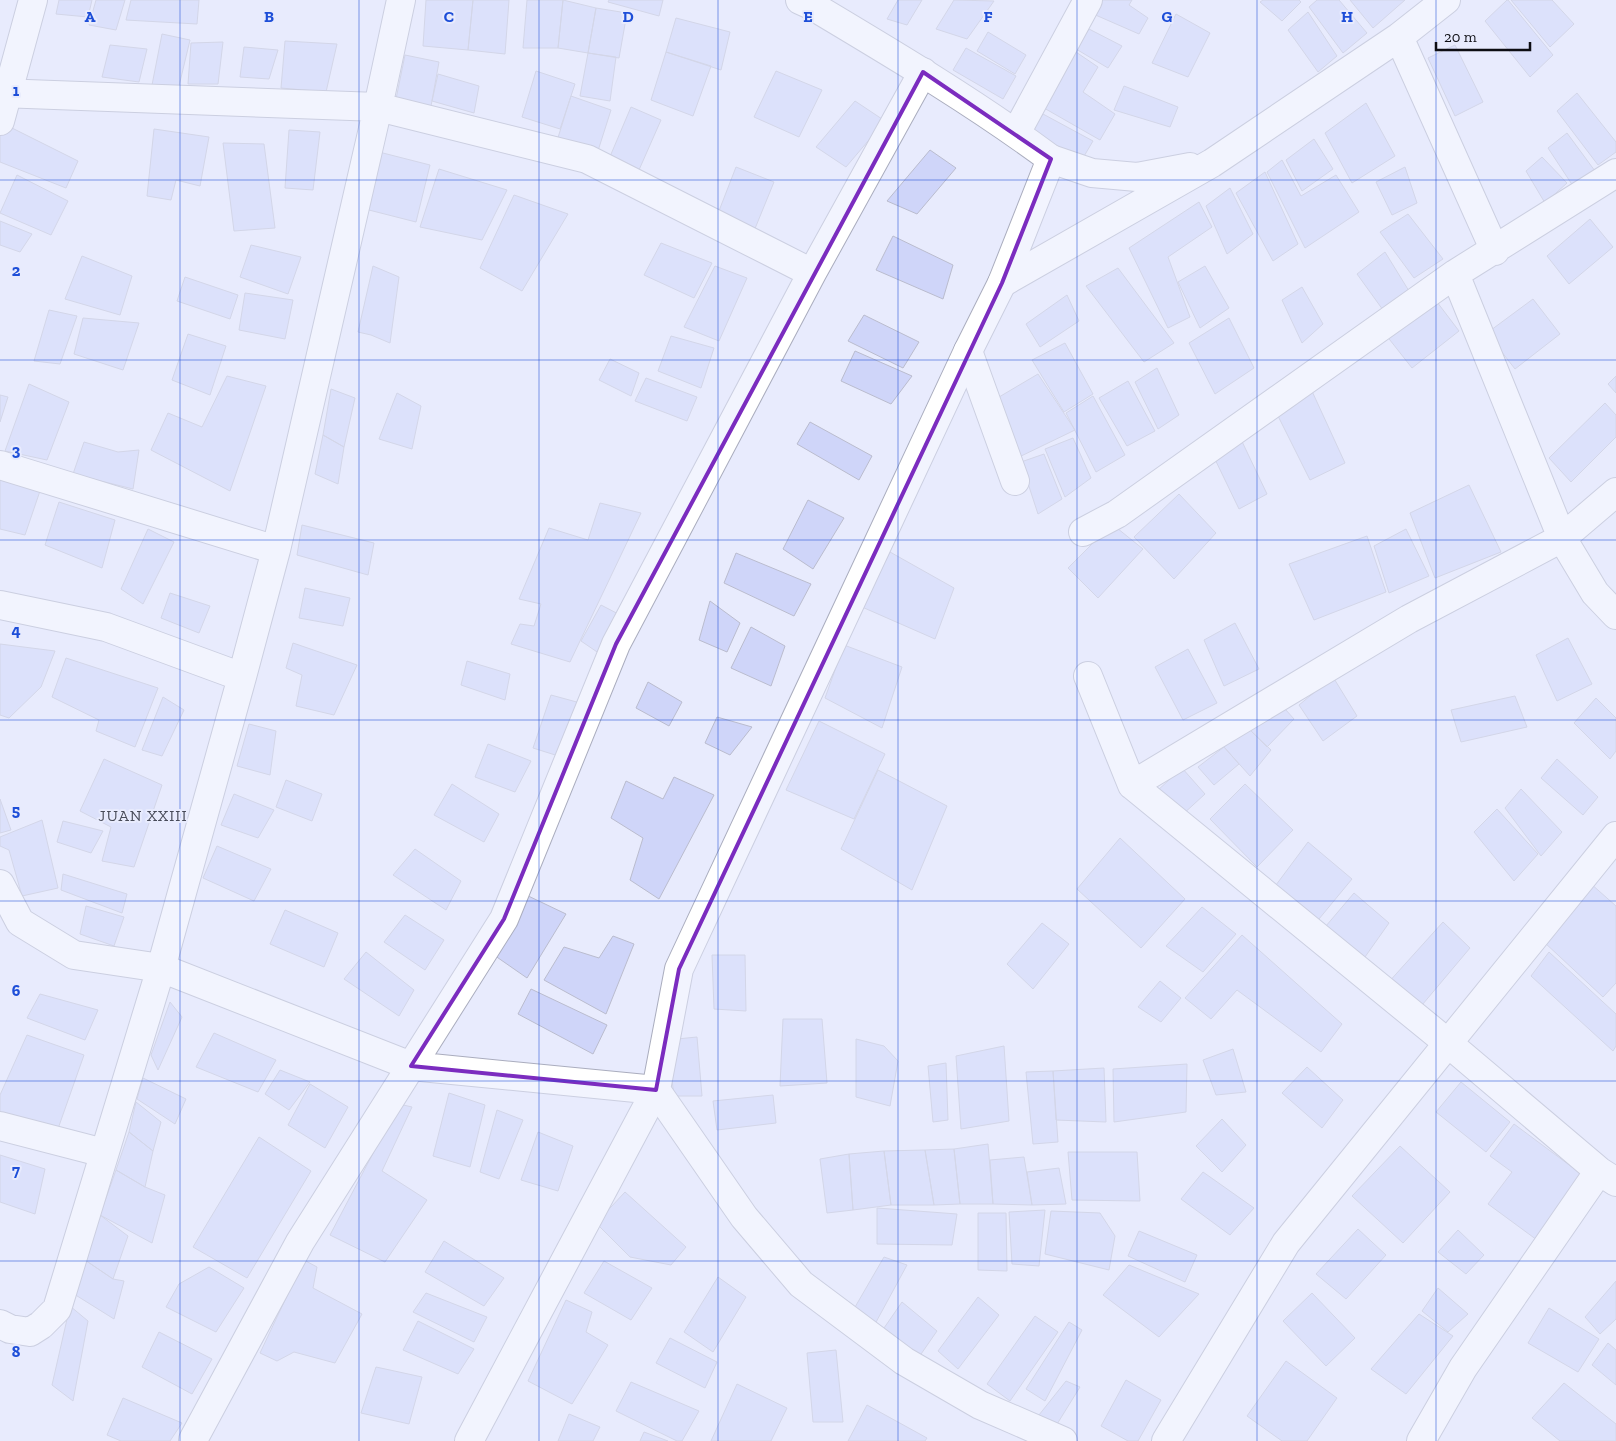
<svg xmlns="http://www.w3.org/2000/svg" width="1616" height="1441" font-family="'Zilla Slab',serif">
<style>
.building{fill:#cfd5f9;stroke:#babcce}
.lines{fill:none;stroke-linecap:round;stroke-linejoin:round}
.minor-casing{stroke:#aaadbe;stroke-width:30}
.secondary-casing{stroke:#aaadbe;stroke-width:30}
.minor{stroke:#fff;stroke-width:28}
.secondary{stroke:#fff;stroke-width:28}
.marked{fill:none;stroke:#7b2cbf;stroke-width:4;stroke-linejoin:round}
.grid{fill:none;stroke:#1d4ed8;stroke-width:1;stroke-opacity:0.55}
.labels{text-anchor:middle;stroke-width:4;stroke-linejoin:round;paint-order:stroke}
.neighbourhood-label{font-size:16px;letter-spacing:1px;fill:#474a58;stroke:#e8ebfd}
.grid-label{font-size:16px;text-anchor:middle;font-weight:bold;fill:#1d4ed8;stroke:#e8ebfd;stroke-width:4;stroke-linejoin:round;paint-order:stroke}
</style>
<rect width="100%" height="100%" fill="#e8ebfd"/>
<path class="building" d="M 59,0 L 92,0 L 88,17 L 56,14 Z
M 96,0 L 125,0 L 116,30 L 89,25 Z
M 131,0 L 199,0 L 197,24 L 126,20 Z
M 426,0 L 473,0 L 468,50 L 423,46 Z
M 473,0 L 509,0 L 505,54 L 468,50 Z
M 527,0 L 563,0 L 558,48 L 523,48 Z
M 563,0 L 596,8 L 588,53 L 558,48 Z
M 609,0 L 663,0 L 659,16 L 608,2 Z
M 898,0 L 922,0 L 907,25 L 887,19 Z
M 954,0 L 994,1 L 967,39 L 936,29 Z
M 1097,0 L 1132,0 L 1129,5 L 1148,18 L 1139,34 L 1091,13 Z
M 1263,0 L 1299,0 L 1301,2 L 1282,21 L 1260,2 Z
M 1317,0 L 1339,0 L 1367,33 L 1343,53 L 1309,7 Z
M 1350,0 L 1405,0 L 1373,28 Z
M 1507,0 L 1508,0 L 1553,55 L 1530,77 L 1485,21 Z
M 1511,0 L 1552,0 L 1574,24 L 1550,47 Z
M 596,8 L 627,13 L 619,58 L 588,53 Z
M 1308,12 L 1337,56 L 1318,72 L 1288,30 Z
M 1176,14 L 1210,33 L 1188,77 L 1152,63 Z
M 676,18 L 730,32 L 721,70 L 666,52 Z
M 1089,29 L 1122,46 L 1108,68 L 1076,49 Z
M 988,32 L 1026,55 L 1015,74 L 977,51 Z
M 162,34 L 190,40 L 179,86 L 152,85 Z
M 285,41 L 337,44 L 326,92 L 281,88 Z
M 223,42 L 218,84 L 188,84 L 191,43 Z
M 110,45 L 147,49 L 139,82 L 102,77 Z
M 1455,45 L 1483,102 L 1455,116 L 1428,58 Z
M 244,47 L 278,50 L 269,79 L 240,77 Z
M 966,48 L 1016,76 L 1003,99 L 953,70 Z
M 1073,50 L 1098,67 L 1083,92 L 1115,114 L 1100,140 L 1044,108 Z
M 666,52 L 711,66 L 693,116 L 651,100 Z
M 588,53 L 616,57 L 610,101 L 580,96 Z
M 405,55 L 439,62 L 431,106 L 396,99 Z
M 536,71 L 575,84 L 560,129 L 522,117 Z
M 776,71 L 822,90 L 799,137 L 754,117 Z
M 438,74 L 479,86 L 474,113 L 432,101 Z
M 1124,86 L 1178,107 L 1170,127 L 1114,110 Z
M 1577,93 L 1616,142 L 1616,152 L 1598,165 L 1557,111 Z
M 571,96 L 611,110 L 596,157 L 556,144 Z
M 855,101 L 885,121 L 846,167 L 816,147 Z
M 1366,103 L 1395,156 L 1352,183 L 1325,133 Z
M 631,107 L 661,120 L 635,179 L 606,166 Z
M 1043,114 L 1093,141 L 1080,163 L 1027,137 Z
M 2,123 L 78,161 L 66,188 L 0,162 L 0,130 Z
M 154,129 L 209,137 L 200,186 L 176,180 L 171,200 L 147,196 Z
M 289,130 L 320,132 L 313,190 L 285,188 Z
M 1567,133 L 1595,171 L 1573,186 L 1548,148 Z
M 1314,139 L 1333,169 L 1302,191 L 1286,160 Z
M 223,143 L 264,144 L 275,228 L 234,231 Z
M 930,150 L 956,168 L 917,214 L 887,201 Z
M 379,152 L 430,165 L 416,222 L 365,209 Z
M 1542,157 L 1567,183 L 1545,203 L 1526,171 Z
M 1282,160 L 1301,196 L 1336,175 L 1359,212 L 1305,248 L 1267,172 Z
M 736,167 L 774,182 L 754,231 L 717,216 Z
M 1405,167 L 1417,203 L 1392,215 L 1376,182 Z
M 439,169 L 507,190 L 482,240 L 420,227 Z
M 1265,172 L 1298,244 L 1273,261 L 1236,193 Z
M 17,175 L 68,201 L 51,235 L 0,213 Z
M 1230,188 L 1253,234 L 1227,254 L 1206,206 Z
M 514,195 L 568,214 L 522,291 L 480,268 Z
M 1199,202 L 1212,227 L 1168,257 L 1190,317 L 1168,328 L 1129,248 Z
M 1408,214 L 1443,259 L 1414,278 L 1380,232 Z
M 1590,219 L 1613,247 L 1569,284 L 1547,256 Z
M 0,221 L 32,234 L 20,252 L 0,245 Z
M 893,236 L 953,265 L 943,299 L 876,270 Z
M 661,243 L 712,263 L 694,298 L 644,275 Z
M 251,245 L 301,257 L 288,294 L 240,277 Z
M 1385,252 L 1409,291 L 1383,310 L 1357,274 Z
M 82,256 L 132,276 L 120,315 L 65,299 Z
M 373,266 L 399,277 L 390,343 L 371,335 L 358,332 Z
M 715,266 L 747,278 L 719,341 L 684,327 Z
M 1205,266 L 1229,308 L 1200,328 L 1178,282 Z
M 1118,268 L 1174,343 L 1144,362 L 1086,286 Z
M 185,277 L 238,295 L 230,319 L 177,301 Z
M 1302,287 L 1323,324 L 1302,343 L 1282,300 Z
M 245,293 L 293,300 L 285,339 L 239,330 Z
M 1067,295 L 1079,321 L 1040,347 L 1026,324 Z
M 1434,298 L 1459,331 L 1412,368 L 1386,335 Z
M 1533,299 L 1560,334 L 1515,369 L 1487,333 Z
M 49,310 L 77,316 L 60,364 L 34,361 Z
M 864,315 L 919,342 L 903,368 L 848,341 Z
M 83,318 L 139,323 L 123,370 L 74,354 Z
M 1229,318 L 1254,368 L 1215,394 L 1189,343 Z
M 188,334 L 226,346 L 210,395 L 172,380 Z
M 671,336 L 714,348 L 701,388 L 658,371 Z
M 1065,343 L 1093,394 L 1064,412 L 1032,360 Z
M 855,351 L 912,376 L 891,404 L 841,381 Z
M 610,359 L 639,373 L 631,396 L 599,380 Z
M 1157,368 L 1179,415 L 1158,429 L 1135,382 Z
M 1038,374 L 1075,430 L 1017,458 L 994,400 Z
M 227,376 L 266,386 L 230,491 L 151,450 L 168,413 L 202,427 Z
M 1616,376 L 1616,393 L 1608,384 Z
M 646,378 L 697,397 L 687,421 L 635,401 Z
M 1128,381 L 1155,431 L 1127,446 L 1099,398 Z
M 29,384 L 69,402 L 47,460 L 5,451 Z
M 331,389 L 355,398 L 344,447 L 323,435 Z
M 1311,389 L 1345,463 L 1310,480 L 1275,410 Z
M 397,393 L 421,406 L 412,449 L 379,439 Z
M 0,395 L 8,397 L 0,422 Z
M 1093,396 L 1125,455 L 1096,472 L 1066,413 Z
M 1605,403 L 1616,415 L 1616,437 L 1571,482 L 1549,458 Z
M 810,422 L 872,456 L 859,480 L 797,444 Z
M 1237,431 L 1267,494 L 1239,509 L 1211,451 Z
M 323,435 L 344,447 L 338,484 L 315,474 Z
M 1073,438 L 1091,478 L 1065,497 L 1045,449 Z
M 84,442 L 118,452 L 139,450 L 133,489 L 73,474 Z
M 1044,454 L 1062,499 L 1038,514 L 1021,462 Z
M 0,478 L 41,488 L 25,535 L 0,529 Z
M 1469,485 L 1501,552 L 1435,578 L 1410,513 Z
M 1179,494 L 1216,533 L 1174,579 L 1134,537 Z
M 808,500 L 844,518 L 813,569 L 783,549 Z
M 59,502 L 115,520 L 102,568 L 45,545 Z
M 600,503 L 641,513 L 570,662 L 511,644 L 520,624 L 534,626 L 541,604 L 519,599 L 549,528 L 588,540 Z
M 1112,524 L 1143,549 L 1098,598 L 1068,568 Z
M 302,525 L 374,543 L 368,575 L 297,555 Z
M 148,529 L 174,542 L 143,604 L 121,589 Z
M 1406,529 L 1429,576 L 1389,593 L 1374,546 Z
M 1367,536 L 1386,592 L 1314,620 L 1289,564 Z
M 890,552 L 954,588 L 935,639 L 862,607 Z
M 736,553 L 811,584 L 794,616 L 724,583 Z
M 305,588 L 350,598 L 343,626 L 299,618 Z
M 170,593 L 210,606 L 199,633 L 161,618 Z
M 710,601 L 740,623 L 727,652 L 699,640 Z
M 601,605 L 626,618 L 603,656 L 581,641 Z
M 1235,623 L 1259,669 L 1224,686 L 1204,640 Z
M 751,627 L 785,646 L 771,686 L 731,668 Z
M 1568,638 L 1592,684 L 1557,701 L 1536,655 Z
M 293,643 L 357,665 L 334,715 L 296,706 L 302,675 L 286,668 Z
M 0,644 L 55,651 L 41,687 L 9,718 L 0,715 Z
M 844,645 L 902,667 L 882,728 L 825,698 Z
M 1188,649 L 1217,703 L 1183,720 L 1155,667 Z
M 66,658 L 158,688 L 135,747 L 96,731 L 99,720 L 52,697 Z
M 467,661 L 510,674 L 505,700 L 461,685 Z
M 1333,677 L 1357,716 L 1323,741 L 1299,705 Z
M 648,682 L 682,702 L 669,726 L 636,708 Z
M 551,695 L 584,704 L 568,759 L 533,748 Z
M 1515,696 L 1527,727 L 1461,742 L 1451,710 Z
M 163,697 L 184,710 L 162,756 L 142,750 Z
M 1596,698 L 1616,718 L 1616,751 L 1610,759 L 1574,723 Z
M 1277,700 L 1294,719 L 1267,747 L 1247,727 Z
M 717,717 L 752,727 L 730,755 L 705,743 Z
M 819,721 L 885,754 L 854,819 L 786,790 Z
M 249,724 L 276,731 L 270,775 L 237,766 Z
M 1247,727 L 1271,750 L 1250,776 L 1224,747 Z
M 488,744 L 531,761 L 515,792 L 475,777 Z
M 1224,747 L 1239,764 L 1214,785 L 1198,767 Z
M 104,759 L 162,785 L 134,867 L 102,861 L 111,827 L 80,811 Z
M 1557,759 L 1598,797 L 1583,815 L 1541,778 Z
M 1182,768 L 1205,794 L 1181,816 L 1157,791 Z
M 878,770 L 947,806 L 912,890 L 841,849 Z
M 674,777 L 714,795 L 659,899 L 630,880 L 643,838 L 611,818 L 626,781 L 663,799 Z
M 286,780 L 322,794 L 312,821 L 276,807 Z
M 452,784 L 499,814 L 484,842 L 434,815 Z
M 1245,784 L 1293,830 L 1257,867 L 1210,819 Z
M 1521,789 L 1562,832 L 1541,856 L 1505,808 Z
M 234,794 L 274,810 L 258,838 L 221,825 Z
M 0,799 L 11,830 L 0,833 Z
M 1497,809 L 1538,854 L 1514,881 L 1474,832 Z
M 42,820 L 58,888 L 22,896 L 9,850 L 0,846 L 0,837 Z
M 63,821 L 103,831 L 91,853 L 57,842 Z
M 1120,838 L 1185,899 L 1141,948 L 1077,889 Z
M 1308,842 L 1352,879 L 1314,925 L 1273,889 Z
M 217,846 L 271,869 L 254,901 L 203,878 Z
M 415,849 L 461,881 L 446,910 L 393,875 Z
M 63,874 L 127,894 L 122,913 L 61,890 Z
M 1590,883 L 1616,906 L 1616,983 L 1603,997 L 1544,942 Z
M 522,893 L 566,914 L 527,978 L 491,953 Z
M 1354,893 L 1389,923 L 1360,964 L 1320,933 Z
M 86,906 L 124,917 L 114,946 L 80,934 Z
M 1202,907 L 1236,934 L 1203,972 L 1166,946 Z
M 285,910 L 338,933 L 324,967 L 270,944 Z
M 405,915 L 444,940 L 425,970 L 384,942 Z
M 1443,922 L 1470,948 L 1417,1011 L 1387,984 Z
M 1042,923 L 1069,944 L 1033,989 L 1007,964 Z
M 1242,935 L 1342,1024 L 1321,1052 L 1237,990 L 1211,1019 L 1185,998 Z
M 613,936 L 634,944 L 606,1014 L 544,980 L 564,947 L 599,958 Z
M 366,952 L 414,990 L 399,1016 L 344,979 Z
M 1549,952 L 1616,1014 L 1616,1046 L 1613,1051 L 1531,976 Z
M 712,955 L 745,955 L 746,1011 L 714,1009 Z
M 1160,981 L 1181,998 L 1161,1022 L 1138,1007 Z
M 531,989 L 607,1025 L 593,1054 L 518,1014 Z
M 40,994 L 98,1010 L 85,1040 L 27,1018 Z
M 170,1002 L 182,1017 L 158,1070 L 151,1055 Z
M 783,1019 L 822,1019 L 827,1083 L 780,1086 Z
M 214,1033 L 276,1060 L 258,1092 L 196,1067 Z
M 27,1035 L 84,1055 L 54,1140 L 0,1122 L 0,1095 Z
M 697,1037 L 702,1096 L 674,1096 L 667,1040 Z
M 856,1039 L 884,1046 L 898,1061 L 890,1106 L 856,1097 Z
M 1004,1046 L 1009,1121 L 961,1129 L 956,1056 Z
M 1233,1049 L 1246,1092 L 1216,1095 L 1203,1060 Z
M 946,1063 L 948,1120 L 933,1122 L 928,1066 Z
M 1187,1064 L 1186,1112 L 1114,1122 L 1113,1069 Z
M 1307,1067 L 1343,1100 L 1322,1128 L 1282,1093 Z
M 1104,1068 L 1106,1122 L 1056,1120 L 1053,1071 Z
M 280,1070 L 310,1082 L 289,1110 L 265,1094 Z
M 1053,1071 L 1058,1142 L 1033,1144 L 1026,1072 Z
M 143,1078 L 186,1099 L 175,1124 L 137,1099 Z
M 1461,1082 L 1510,1122 L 1486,1152 L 1436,1112 Z
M 310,1084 L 348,1107 L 325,1148 L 288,1125 Z
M 449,1093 L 485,1105 L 470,1167 L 433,1156 Z
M 773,1095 L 776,1123 L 717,1130 L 713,1101 Z
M 136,1102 L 161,1122 L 153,1151 L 129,1132 Z
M 399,1104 L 412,1107 L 382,1171 L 427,1200 L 385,1262 L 330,1235 Z
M 497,1110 L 523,1120 L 499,1179 L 480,1172 Z
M 1222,1119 L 1246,1145 L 1222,1172 L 1196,1146 Z
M 1514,1124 L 1584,1176 L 1537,1240 L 1488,1204 L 1512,1172 L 1490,1156 Z
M 129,1132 L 153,1151 L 145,1187 L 116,1170 Z
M 538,1132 L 573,1146 L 558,1191 L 521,1180 Z
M 259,1137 L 311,1171 L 247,1278 L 193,1247 Z
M 988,1144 L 993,1204 L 960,1204 L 954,1149 Z
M 1400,1146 L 1450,1192 L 1403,1243 L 1352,1196 Z
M 954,1149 L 960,1204 L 934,1205 L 925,1150 Z
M 925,1150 L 934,1205 L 891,1205 L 884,1151 Z
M 884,1151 L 891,1205 L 853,1210 L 849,1154 Z
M 1068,1152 L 1137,1152 L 1140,1201 L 1072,1200 Z
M 849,1154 L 853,1210 L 827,1213 L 820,1159 Z
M 0,1155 L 45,1169 L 35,1214 L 0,1202 Z
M 1024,1157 L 1032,1205 L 993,1204 L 990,1160 Z
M 1059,1168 L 1066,1204 L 1032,1205 L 1027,1172 Z
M 116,1170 L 145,1187 L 165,1195 L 152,1243 L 100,1215 Z
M 1203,1172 L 1254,1208 L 1230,1235 L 1181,1199 Z
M 625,1192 L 686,1247 L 671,1265 L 630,1257 L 596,1223 Z
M 877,1208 L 957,1214 L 952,1245 L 877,1244 Z
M 1045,1210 L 1039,1266 L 1012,1264 L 1009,1212 Z
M 1051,1211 L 1100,1213 L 1115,1236 L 1109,1270 L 1045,1254 Z
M 978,1213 L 1006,1213 L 1007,1271 L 978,1270 Z
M 100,1215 L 128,1236 L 113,1279 L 85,1260 Z
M 1358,1229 L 1386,1255 L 1346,1299 L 1316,1274 Z
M 1458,1230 L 1484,1255 L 1466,1274 L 1438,1252 Z
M 1139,1231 L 1197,1255 L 1185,1282 L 1128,1256 Z
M 444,1241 L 504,1278 L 484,1306 L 425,1272 Z
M 884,1257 L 907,1265 L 875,1324 L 851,1314 Z
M 85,1260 L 113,1279 L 124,1281 L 114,1319 L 74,1294 Z
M 304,1260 L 317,1267 L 313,1288 L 362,1314 L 335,1363 L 294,1352 L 277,1361 L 260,1353 Z
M 604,1261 L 652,1288 L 631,1320 L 584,1293 Z
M 1129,1265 L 1199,1294 L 1159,1337 L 1103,1295 Z
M 209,1267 L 244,1288 L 216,1332 L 166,1307 L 179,1284 Z
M 718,1277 L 746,1297 L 713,1352 L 684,1332 Z
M 1616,1281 L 1616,1319 L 1600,1334 L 1585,1317 Z
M 1438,1288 L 1468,1314 L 1448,1332 L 1422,1311 Z
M 426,1293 L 487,1317 L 474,1342 L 413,1312 Z
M 1312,1293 L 1355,1338 L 1326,1366 L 1283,1321 Z
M 978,1297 L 999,1315 L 958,1369 L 938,1351 Z
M 566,1300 L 592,1312 L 586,1332 L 608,1345 L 572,1404 L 528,1381 Z
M 902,1302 L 937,1331 L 919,1357 L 884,1328 Z
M 70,1306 L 88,1321 L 73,1401 L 52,1385 Z
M 1549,1308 L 1599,1339 L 1578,1372 L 1528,1343 Z
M 1419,1314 L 1453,1336 L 1406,1394 L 1371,1369 Z
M 1035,1316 L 1058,1332 L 1010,1401 L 987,1384 Z
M 418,1321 L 474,1349 L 458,1374 L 403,1350 Z
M 1069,1322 L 1082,1330 L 1045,1401 L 1026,1389 Z
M 159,1332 L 212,1359 L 192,1394 L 142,1367 Z
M 670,1338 L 717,1362 L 705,1388 L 656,1363 Z
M 1608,1343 L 1616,1350 L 1616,1385 L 1592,1365 Z
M 836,1350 L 843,1422 L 813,1422 L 807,1353 Z
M 1286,1361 L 1337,1398 L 1307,1441 L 1282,1441 L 1247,1416 Z
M 376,1367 L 422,1377 L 409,1424 L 361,1413 Z
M 1126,1380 L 1161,1400 L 1138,1441 L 1128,1441 L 1101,1426 Z
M 1066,1381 L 1080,1387 L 1054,1429 L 1035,1420 Z
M 631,1382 L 699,1411 L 682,1441 L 677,1441 L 616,1411 Z
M 1564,1383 L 1616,1424 L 1616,1441 L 1560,1441 L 1532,1418 Z
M 737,1384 L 787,1408 L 771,1441 L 711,1441 Z
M 123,1398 L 182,1423 L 170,1441 L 121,1441 L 107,1435 Z
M 867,1405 L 927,1438 L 925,1441 L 848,1441 Z
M 569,1414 L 600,1427 L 593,1441 L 558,1441 Z
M 644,1432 L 668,1441 L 640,1441 Z"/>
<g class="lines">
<defs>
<path id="minor" d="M 1399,37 L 1495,251
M 0,93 L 378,107 L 587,159 L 812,273
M 0,121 L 33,0
M 1016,133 L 1088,0
M 1051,159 L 1092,173 L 1137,177 L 1190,167
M 1455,274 L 1562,538 L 1595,593 L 1616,615
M 1002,283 L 1212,163 L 1399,37 L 1446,0
M 968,351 L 1015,481
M 0,465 L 276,550
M 1083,532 L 1117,514 L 1455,274 L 1616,173
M 0,605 L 106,627 L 242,677
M 1088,676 L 1132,785 L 1449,1044 L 1599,1171 L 1616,1182
M 1132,785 L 1409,619 L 1562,538 L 1616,492
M 0,884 L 20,922 L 74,955 L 161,968 L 411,1066 L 656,1090 L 469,1441
M 0,1126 L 104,1153
M 0,1324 L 10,1329 L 30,1332 L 41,1325 L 57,1309 L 161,968 L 242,677 L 276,550 L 378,107 L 401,0
M 193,1440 L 300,1242 L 504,919 L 616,644 L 812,273 L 923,72
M 1166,1441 L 1286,1243 L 1616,836
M 1421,1441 L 1463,1368 L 1599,1171"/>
<path id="secondary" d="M 800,0 L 811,5 C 893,54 974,102 1051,159 L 1002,283 L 968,351 L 679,969 L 656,1090 L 744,1217 L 801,1284 L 904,1361 L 980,1405 L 1063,1441"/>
</defs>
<use href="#minor" class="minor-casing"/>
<use href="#secondary" class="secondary-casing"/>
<use href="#minor" class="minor"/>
<use href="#secondary" class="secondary"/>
</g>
<path d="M0 0H1616V1441H0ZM 923,72 L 1051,159 L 1002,283 L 679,969 L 656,1090 L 411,1066 L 504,919 L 616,644 Z" fill="#e8ebfd" fill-opacity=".55" fill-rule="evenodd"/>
<path class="marked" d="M 923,72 L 1051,159 L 1002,283 L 679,969 L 656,1090 L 411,1066 L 504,919 L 616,644 Z"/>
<path class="grid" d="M 180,0 L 180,1441M 359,0 L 359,1441M 539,0 L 539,1441M 718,0 L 718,1441M 898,0 L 898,1441M 1077,0 L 1077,1441M 1257,0 L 1257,1441M 1436,0 L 1436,1441M 0,180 L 1616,180M 0,360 L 1616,360M 0,540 L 1616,540M 0,720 L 1616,720M 0,901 L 1616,901M 0,1081 L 1616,1081M 0,1261 L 1616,1261"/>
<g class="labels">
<g class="neighbourhood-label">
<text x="143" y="821">JUAN XXIII</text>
</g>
</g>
<g class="grid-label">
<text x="90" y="22">A</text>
<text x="269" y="22">B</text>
<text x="449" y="22">C</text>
<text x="628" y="22">D</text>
<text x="808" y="22">E</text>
<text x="988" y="22">F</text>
<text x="1167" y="22">G</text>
<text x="1347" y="22">H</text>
<text x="16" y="96">1</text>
<text x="16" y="276">2</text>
<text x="16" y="456">3</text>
<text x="16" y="636">4</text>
<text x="16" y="816">5</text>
<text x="16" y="996">6</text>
<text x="16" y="1176">7</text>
<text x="16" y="1357">8</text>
</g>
<path d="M1436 42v8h94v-8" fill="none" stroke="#0d0d13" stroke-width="2.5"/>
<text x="1444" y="42" font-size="15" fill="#0d0d13" stroke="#e8ebfd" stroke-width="4" paint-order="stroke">20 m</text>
</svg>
